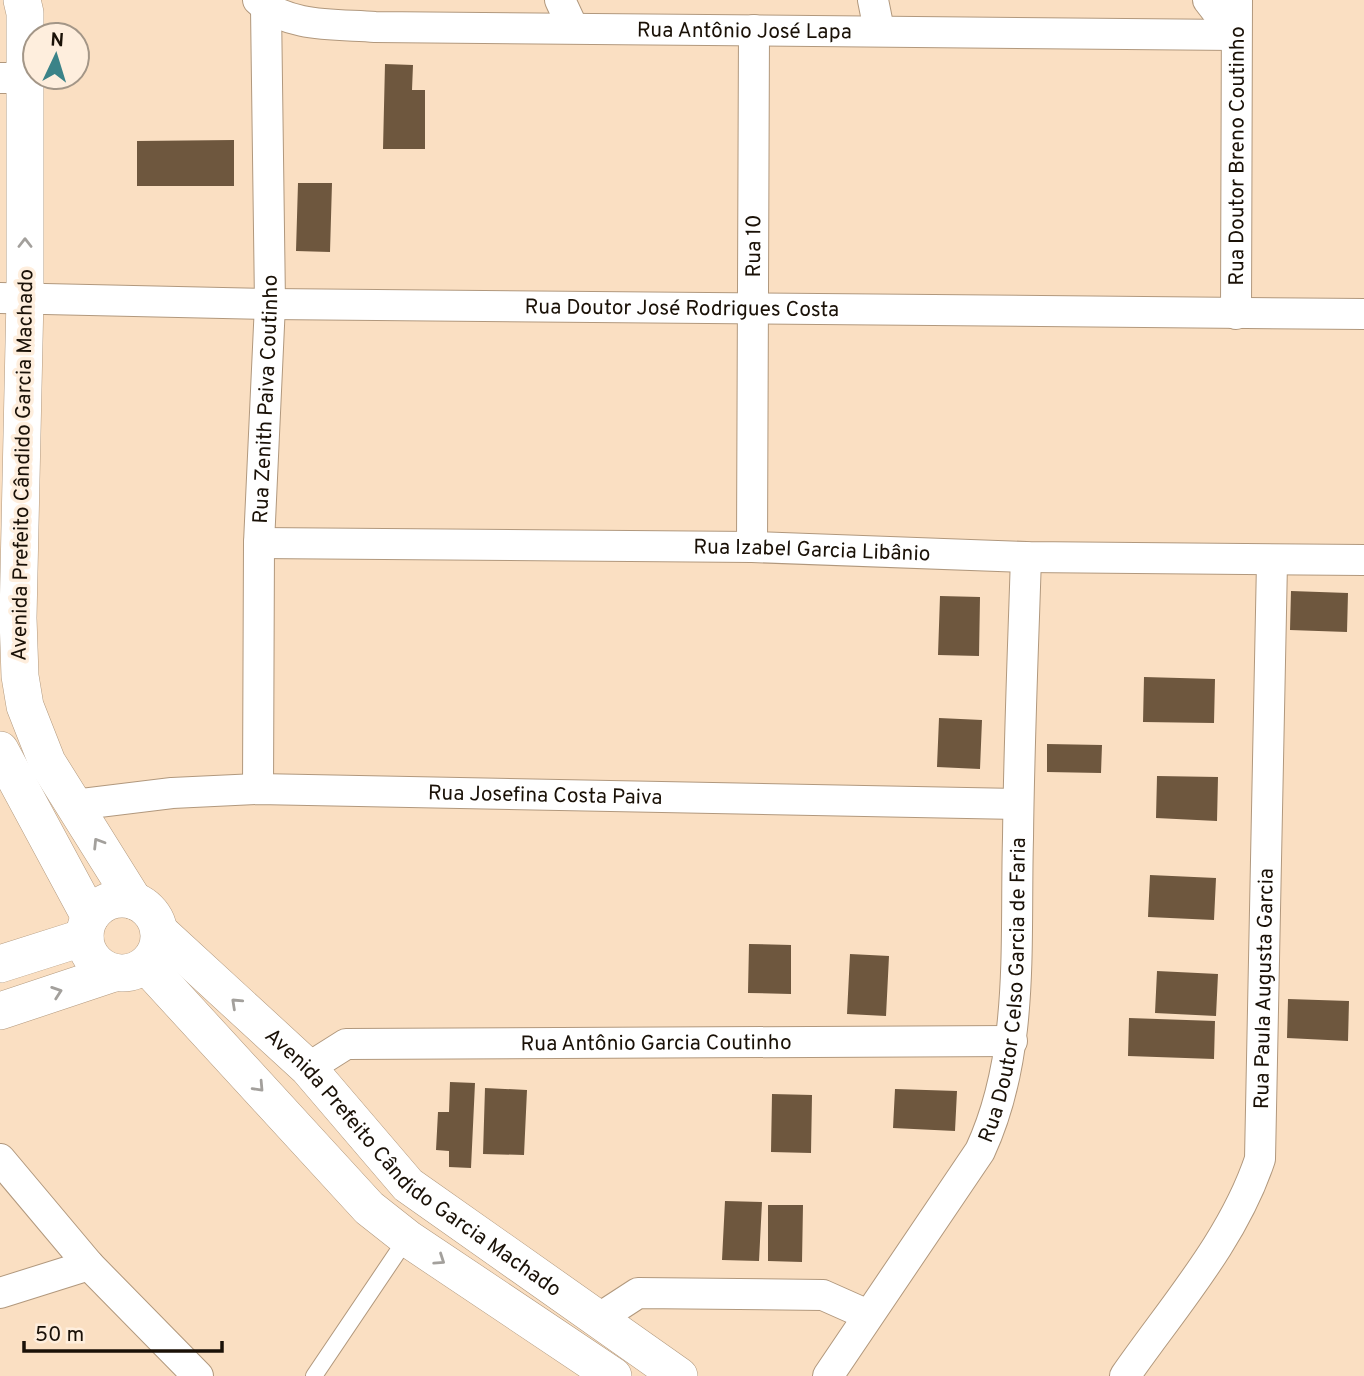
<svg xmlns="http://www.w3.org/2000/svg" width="1364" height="1376" font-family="Overpass,sans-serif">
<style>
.building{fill:#6e573e}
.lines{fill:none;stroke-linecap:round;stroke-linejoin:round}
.service-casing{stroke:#b1987d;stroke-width:18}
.minor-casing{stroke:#b1987d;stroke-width:32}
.tertiary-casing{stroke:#b1987d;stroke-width:38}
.service{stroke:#fff;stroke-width:16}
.minor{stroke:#fff;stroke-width:30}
.tertiary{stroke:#fff;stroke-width:37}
.oneway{stroke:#a3a09c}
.labels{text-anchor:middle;stroke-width:7;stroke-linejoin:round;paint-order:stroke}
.street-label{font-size:21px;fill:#1a1107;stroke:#feeedd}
</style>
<rect width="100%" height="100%" fill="#fadfc2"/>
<path class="building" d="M 385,64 L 413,65 L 412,90 L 425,90 L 425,149 L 383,149 Z
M 234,140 L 234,186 L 137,186 L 137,141 Z
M 298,183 L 332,183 L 330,252 L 296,251 Z
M 1291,591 L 1348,593 L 1347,632 L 1290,630 Z
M 940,596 L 980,597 L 979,656 L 938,655 Z
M 1144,677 L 1215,679 L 1214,723 L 1143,722 Z
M 939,718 L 982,720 L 980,769 L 937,767 Z
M 1047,744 L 1102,745 L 1101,773 L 1047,772 Z
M 1157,776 L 1218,777 L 1217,821 L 1156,818 Z
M 1150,875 L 1216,878 L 1214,920 L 1148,917 Z
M 749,944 L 791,945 L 791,994 L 748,993 Z
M 850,954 L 889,956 L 886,1016 L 847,1014 Z
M 1157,971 L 1218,974 L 1216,1016 L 1155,1013 Z
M 1288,999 L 1349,1001 L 1348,1041 L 1287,1038 Z
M 1129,1018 L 1215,1021 L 1214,1059 L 1128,1056 Z
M 450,1082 L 475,1083 L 471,1168 L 449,1167 L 449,1151 L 436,1150 L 438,1112 L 449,1112 Z
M 485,1088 L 527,1090 L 524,1155 L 483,1154 Z
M 895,1089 L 957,1091 L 955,1131 L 893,1128 Z
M 772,1094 L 812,1095 L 811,1153 L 771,1152 Z
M 725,1201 L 762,1202 L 759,1261 L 722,1260 Z
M 768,1205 L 803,1205 L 802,1262 L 768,1261 Z"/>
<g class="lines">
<defs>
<path id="service" d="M 314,1376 L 407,1238"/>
<g id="minor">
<path id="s1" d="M 258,0 C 287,28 338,24 375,27 L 1235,35"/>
<path d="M 560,0 L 573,28"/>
<path d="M 873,0 L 879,30"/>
<path d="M 1208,0 L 1235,35"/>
<path d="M 0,78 L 24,78"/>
<path id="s2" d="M 0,298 L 270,304 L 1364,314"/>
<path id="s3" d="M 1236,314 L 1237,0"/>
<path id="s4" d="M 259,543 L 752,547 L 1026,557 L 1364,560"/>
<path id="s5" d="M 752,547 L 754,30"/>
<path id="s6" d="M 258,789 L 259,543 L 270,304 L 266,8"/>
<path id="s7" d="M 74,805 L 172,793 L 258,789 L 1018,804"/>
<path id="s8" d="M 308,1068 L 346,1044 L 1012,1041"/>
<path d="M 0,1159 L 89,1265 L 198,1376"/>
<path d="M 0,1293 L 89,1265"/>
<path d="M 598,1319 L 638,1293 L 823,1295 L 868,1315"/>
<path id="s9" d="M 828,1376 L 980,1151 C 1025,1054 1015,943 1018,838 C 1019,744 1023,651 1026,557"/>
<path id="s10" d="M 1125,1376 C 1173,1307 1233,1240 1260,1159 L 1272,562"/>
</g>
<g id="tertiary">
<path d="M 22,0 L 25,13 L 25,297 L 18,618 L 20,676 L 25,706 L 47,762 L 134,901"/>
<path d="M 0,750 L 90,917"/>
<circle cx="122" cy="936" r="37"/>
<path id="s11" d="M 159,931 L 308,1068 L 408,1185 L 679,1376"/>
<path d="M 0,964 L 85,937"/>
<path d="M 146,965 L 369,1208 L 407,1238 L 613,1376"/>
<path d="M 0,1011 L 114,973"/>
</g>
</defs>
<use href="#service" class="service-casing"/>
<use href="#minor" class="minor-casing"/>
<use href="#tertiary" class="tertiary-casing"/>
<use href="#service" class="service"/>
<use href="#minor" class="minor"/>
<use href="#tertiary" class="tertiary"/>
</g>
<defs><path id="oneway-chevron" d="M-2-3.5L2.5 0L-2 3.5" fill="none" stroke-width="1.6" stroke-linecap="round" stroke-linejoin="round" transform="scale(1.75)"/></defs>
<g class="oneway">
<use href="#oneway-chevron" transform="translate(25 243) rotate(-90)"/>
<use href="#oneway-chevron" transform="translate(98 843) rotate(-122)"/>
<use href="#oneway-chevron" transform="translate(57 992) rotate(-19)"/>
<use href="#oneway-chevron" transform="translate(236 1003) rotate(-137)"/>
<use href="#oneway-chevron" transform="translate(259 1087) rotate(47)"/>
<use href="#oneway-chevron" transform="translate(440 1260) rotate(34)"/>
</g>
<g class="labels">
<g class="street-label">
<text dy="7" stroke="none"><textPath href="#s1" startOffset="492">Rua Antônio José Lapa</textPath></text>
<text dy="7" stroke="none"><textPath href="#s3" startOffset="158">Rua Doutor Breno Coutinho</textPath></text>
<text dy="7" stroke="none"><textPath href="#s5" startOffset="301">Rua 10</textPath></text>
<text dy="7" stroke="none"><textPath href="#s2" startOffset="682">Rua Doutor José Rodrigues Costa</textPath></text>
<text dy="7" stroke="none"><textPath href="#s6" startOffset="390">Rua Zenith Paiva Coutinho</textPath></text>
<text transform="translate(22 465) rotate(-89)" y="7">Avenida Prefeito Cândido Garcia Machado</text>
<text dy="7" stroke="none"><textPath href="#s4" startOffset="553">Rua Izabel Garcia Libânio</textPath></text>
<text dy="7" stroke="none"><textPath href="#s7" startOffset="472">Rua Josefina Costa Paiva</textPath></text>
<text dy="7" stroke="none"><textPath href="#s10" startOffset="427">Rua Paula Augusta Garcia</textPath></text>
<text dy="7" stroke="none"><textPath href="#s9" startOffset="436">Rua Doutor Celso Garcia de Faria</textPath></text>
<text dy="7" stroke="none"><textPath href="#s8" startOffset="355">Rua Antônio Garcia Coutinho</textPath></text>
<text dy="7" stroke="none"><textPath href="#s11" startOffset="345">Avenida Prefeito Cândido Garcia Machado</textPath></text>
</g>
</g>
<g transform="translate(56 56) rotate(4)"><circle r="33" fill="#feeedd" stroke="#a39687" stroke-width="2"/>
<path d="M0-5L12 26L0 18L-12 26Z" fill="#3b8388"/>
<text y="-10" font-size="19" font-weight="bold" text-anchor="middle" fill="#1a1107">N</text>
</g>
<path d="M24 1341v10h198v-10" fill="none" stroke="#1a1107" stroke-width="3.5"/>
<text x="35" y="1341" font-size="21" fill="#1a1107" stroke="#feeedd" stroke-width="5" paint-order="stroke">50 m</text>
</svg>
